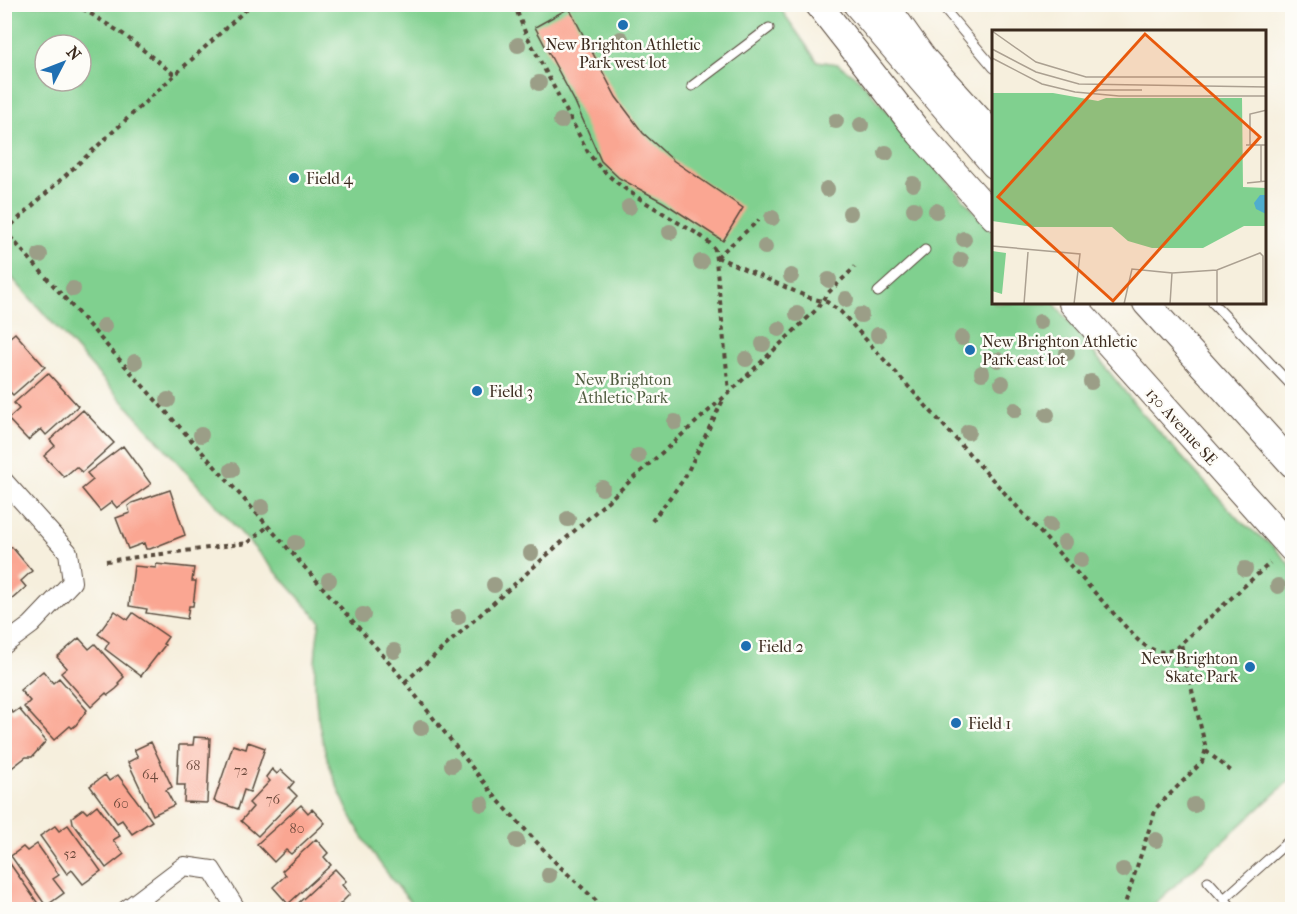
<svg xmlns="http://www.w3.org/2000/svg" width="1297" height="914" font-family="'IM FELL French Canon',serif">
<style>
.green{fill:#80d08f;stroke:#5e7d56;stroke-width:1.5;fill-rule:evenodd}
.building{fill:#faa692}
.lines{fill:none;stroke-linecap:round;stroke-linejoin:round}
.lane-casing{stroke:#57483b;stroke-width:11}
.street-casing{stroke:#57483b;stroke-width:20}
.secondary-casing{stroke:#57483b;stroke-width:28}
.path{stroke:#57483b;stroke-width:4;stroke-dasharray:4.5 4.5;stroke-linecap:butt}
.lane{stroke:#fff;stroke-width:9}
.street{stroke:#fff;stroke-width:18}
.secondary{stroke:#fff;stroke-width:26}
.tree{fill:#9b9e87}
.poi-dot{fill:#1f6fb2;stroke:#fdfcf7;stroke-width:2}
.labels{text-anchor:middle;stroke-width:5;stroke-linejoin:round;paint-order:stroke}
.number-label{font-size:14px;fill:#6b493b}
.poi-label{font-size:16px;fill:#3b2a1e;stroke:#fdfcf7;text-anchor:start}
.park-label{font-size:16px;fill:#505c40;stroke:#fdfcf7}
.street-label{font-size:16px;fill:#3b2a1e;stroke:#fdfcf7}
.inset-road{fill:none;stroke:#aba091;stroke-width:1.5}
.view{fill:#e8590c;fill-opacity:0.15;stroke:#e8590c;stroke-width:3}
.inset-edge{fill:none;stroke:#3b2a1e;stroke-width:3}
</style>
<rect width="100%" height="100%" fill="#fdfcf7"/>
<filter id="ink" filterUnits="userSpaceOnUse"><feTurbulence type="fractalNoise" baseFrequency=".0167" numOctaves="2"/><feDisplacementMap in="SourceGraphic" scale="12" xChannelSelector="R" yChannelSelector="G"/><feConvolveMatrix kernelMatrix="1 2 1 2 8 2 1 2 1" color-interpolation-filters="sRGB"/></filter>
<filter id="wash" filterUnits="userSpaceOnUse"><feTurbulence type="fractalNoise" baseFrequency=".008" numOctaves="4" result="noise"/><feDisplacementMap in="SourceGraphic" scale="24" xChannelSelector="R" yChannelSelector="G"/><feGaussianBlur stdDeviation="1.35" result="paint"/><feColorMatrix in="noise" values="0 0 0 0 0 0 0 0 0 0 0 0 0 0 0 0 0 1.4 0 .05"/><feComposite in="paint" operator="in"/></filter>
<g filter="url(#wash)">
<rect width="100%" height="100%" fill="#f6efdd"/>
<path class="green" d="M 4,5 L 778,5 L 817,61 L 838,64 L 860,80 L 994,234 L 994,303 L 1054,303 L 1141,412 L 1240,521 L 1274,547 L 1292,567 L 1292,778 L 1149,909 L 417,909 C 344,829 299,731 320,621 L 5,270 ZM 45,45 L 81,45 L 81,81 L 45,81 Z"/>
<g id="blocks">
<path class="building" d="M 569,8 L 616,97 L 643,133 L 674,161 L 743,208 L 723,241 L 663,202 L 619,178 L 601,161 L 575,102 L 535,27 Z
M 15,333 L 45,367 L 13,395 L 8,390 L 4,392 L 4,342 Z
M 48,373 L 78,406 L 46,435 L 41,429 L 28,440 L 8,419 L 19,409 L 14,403 Z
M 83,410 L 114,443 L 82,472 L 76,467 L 64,477 L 44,456 L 55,446 L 50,440 Z
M 123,446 L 151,484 L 117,508 L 112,502 L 100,511 L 82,489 L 93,480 L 87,473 Z
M 170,490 L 185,535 L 150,549 L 146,549 L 144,543 L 128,549 L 116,518 L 130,513 L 128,506 L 132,503 Z
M 12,547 L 32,571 L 21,581 L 26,587 L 4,606 L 4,554 Z
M 156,564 L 194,568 L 192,581 L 196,581 L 193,606 L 189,606 L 187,619 L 146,613 L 147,609 L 129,606 L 134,566 L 156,568 Z
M 115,611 L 128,620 L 133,613 L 168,637 L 163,644 L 165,645 L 141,676 L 105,649 L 109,642 L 98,634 Z
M 79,638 L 89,649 L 95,644 L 124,677 L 118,683 L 120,685 L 116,689 L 108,695 L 106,693 L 91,707 L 61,673 L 67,668 L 57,657 Z
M 43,671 L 53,683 L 59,678 L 87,710 L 76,725 L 72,728 L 70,726 L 54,740 L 24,707 L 30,701 L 20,690 Z
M 4,703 L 13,713 L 19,709 L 46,741 L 32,757 L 26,757 L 9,770 L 4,765 Z
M 194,737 L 210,738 L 207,803 L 184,802 L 185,785 L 177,785 L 179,745 L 193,745 Z
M 151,742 L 172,787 L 166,790 L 174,805 L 153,815 L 128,762 L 138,757 L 134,750 Z
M 248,742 L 265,748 L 250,792 L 244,790 L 238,809 L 214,801 L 233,745 L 246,749 Z
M 272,769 L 277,774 L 281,770 L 294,782 L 289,788 L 297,796 L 258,836 L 241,821 L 253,807 L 249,803 L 270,781 L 266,777 Z
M 105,775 L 109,781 L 118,775 L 152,821 L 132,834 L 122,820 L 117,823 L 90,786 Z
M 97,805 L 120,836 L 113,840 L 124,854 L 106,868 L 73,823 L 72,817 L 83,809 L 87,813 Z
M 301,805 L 308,813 L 312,809 L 325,823 L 291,854 L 286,850 L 274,862 L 257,844 Z
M 68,825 L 101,871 L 83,884 L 72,870 L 67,874 L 40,836 L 55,826 L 59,831 Z
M 316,839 L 328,853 L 324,857 L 331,865 L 288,904 L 273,887 L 286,875 L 282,871 Z
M 37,844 L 59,875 L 53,879 L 64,893 L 46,906 L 11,856 L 23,847 L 27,851 Z
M 6,858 L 39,905 L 32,910 L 13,910 L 10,904 L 4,908 Z
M 335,869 L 346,881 L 342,885 L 350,894 L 334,910 L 291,910 Z"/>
</g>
</g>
<g filter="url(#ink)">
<use href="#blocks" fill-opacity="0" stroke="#57483b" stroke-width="1.5"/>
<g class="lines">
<defs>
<path id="lane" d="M 940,4 L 994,68
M 692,86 L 769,28
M 878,292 L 925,250
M 1213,303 L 1292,386
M 1208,881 L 1234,910
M 1224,899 L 1292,838"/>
<path id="street" d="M 4,481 L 68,552 L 72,582 L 31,625 L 4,645
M 126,910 L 184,866 L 212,870 L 237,910"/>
<path id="secondary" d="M 818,4 L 920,134 L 994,217
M 856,4 L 994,165
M 885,4 L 924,59 L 994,136
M 1072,303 L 1292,549
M 1146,303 L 1292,464"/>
</defs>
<use href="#lane" class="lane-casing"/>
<use href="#street" class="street-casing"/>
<use href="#secondary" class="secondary-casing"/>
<path class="path" d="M 75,4 L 123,34 L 176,76
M 514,4 L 525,32 L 589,154 C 612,185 643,200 674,220 C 688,229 706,236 715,250 L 729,392
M 4,230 L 390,663 L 497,799 L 556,863 L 606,910
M 5,231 L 252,4
M 717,257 L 810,298 L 827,302 L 841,312 L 1134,636 C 1145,648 1162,658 1177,647 L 1270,563
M 717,257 L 759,220
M 652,521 L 684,479 L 724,398
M 106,561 L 248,543 L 267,527
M 405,682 L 732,390 L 817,309 L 826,295 L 855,267
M 1206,751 L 1231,771
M 1123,910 L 1156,808 L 1202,762 L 1206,749 L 1181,644"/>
<use href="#lane" class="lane"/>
<use href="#street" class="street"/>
<use href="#secondary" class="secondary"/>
</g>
<g class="tree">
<circle cx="621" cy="39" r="8"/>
<circle cx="518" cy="45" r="8"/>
<circle cx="539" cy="83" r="8"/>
<circle cx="561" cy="121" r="8"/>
<circle cx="836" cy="121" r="8"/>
<circle cx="861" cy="125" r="8"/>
<circle cx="886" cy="153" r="8"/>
<circle cx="913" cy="184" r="8"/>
<circle cx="827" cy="189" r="8"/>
<circle cx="629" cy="207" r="8"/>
<circle cx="914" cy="209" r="8"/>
<circle cx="936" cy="211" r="8"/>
<circle cx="850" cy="213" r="8"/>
<circle cx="772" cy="218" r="8"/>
<circle cx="670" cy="232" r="8"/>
<circle cx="964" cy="239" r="8"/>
<circle cx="765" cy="247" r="8"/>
<circle cx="40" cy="255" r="8"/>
<circle cx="961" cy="260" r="8"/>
<circle cx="701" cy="262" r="8"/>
<circle cx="791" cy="276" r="8"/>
<circle cx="829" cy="280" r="8"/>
<circle cx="73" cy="289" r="8"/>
<circle cx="846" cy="299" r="8"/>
<circle cx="797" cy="314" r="8"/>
<circle cx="861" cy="315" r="8"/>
<circle cx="1040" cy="322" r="8"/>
<circle cx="104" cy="326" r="8"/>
<circle cx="779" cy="329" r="8"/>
<circle cx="878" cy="335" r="8"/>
<circle cx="962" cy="338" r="8"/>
<circle cx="763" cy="344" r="8"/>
<circle cx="1067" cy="353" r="8"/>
<circle cx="746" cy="359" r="8"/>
<circle cx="998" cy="360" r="8"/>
<circle cx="135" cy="362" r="8"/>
<circle cx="982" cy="373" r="8"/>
<circle cx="1091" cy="382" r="8"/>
<circle cx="1002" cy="383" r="8"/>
<circle cx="168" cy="400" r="8"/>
<circle cx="1015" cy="410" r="8"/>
<circle cx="1047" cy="415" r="8"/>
<circle cx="675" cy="422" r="8"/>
<circle cx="968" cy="432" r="8"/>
<circle cx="201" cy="435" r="8"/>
<circle cx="638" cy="456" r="8"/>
<circle cx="232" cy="470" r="8"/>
<circle cx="602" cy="488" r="8"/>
<circle cx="262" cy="507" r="8"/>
<circle cx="568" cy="519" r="8"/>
<circle cx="1050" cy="525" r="8"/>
<circle cx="1065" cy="542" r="8"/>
<circle cx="296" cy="543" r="8"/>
<circle cx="531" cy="553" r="8"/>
<circle cx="1081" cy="560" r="8"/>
<circle cx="1245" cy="569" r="8"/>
<circle cx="329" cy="580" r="8"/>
<circle cx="494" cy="585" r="8"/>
<circle cx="1278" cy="586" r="8"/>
<circle cx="363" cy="615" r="8"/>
<circle cx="458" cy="617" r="8"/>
<circle cx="394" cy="651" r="8"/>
<circle cx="421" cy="728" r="8"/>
<circle cx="452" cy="765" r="8"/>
<circle cx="482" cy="804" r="8"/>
<circle cx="1194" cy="805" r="8"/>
<circle cx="1156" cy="840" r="8"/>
<circle cx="517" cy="841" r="8"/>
<circle cx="1123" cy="870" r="8"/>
<circle cx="549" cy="875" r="8"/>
</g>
</g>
<g class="poi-dot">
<circle cx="623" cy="25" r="6"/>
<circle cx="294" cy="178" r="6"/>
<circle cx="970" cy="350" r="6"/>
<circle cx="477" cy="391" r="6"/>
<circle cx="746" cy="646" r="6"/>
<circle cx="1250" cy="667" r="6"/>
<circle cx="956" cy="723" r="6"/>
</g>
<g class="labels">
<g class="number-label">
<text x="193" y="770">68</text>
<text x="241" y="775">72</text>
<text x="150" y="779">64</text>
<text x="273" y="804">76</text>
<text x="121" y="808">60</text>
<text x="297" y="833">80</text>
<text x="70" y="858">52</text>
</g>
<g class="poi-label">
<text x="623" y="50" text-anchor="middle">New Brighton Athletic<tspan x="623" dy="18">Park west lot</tspan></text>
<text x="306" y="184">Field 4</text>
<text x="982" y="347">New Brighton Athletic<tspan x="982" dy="18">Park east lot</tspan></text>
<text x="489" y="397">Field 3</text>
<text x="758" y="652">Field 2</text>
<text x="1238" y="664" text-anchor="end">New Brighton<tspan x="1238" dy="18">Skate Park</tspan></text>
<text x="968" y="729">Field 1</text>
</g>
<g class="park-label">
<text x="623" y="385">New Brighton<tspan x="623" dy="18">Athletic Park</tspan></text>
</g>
<g class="street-label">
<text transform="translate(1182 426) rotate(48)" y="6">130 Avenue SE</text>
</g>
</g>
<g transform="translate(992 30)">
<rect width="274" height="274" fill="#f6efdd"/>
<path d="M 0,63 L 61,63 L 106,71 L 114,68 L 250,68 L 251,157 L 274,158 L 274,196 L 252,196 L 211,218 L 160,218 L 136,211 L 120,197 L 41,197 L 0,191 ZM 0,221 L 14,223 L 10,264 L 0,261 Z" fill="#80d08f"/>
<path d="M 268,165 L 274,165 L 274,184 L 264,179 L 262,173 Z" fill="#4fadce"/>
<path class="inset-road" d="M 0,1 L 44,32 L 94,47 L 275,47M 0,19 L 44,42 L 87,54 L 275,57M 0,28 L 50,54 L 83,62 L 127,66 L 275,66M 97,64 L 106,60 L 150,60M 254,115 L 275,115M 258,115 L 258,84 L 275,80M 269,152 L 269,115M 255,153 L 275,151M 0,216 L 88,224 L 82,274M 225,240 L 225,274M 180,243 L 225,240 L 268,223 L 271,226 L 271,274M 32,274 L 36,222M 132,274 L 140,239 L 180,243 L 178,274"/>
<path class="view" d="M 153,4 L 268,107 L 121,271 L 6,167 Z"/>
<rect width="274" height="274" class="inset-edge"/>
</g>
<rect width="1297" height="914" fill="none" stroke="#fdfcf7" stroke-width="24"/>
<g transform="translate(63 63) rotate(48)"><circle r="28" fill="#fdfcf7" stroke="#afa8a0" stroke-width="1.5"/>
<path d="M0-4.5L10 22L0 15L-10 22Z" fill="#1f6fb2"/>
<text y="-9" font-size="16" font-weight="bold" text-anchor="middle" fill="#3b2a1e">N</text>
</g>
</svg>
